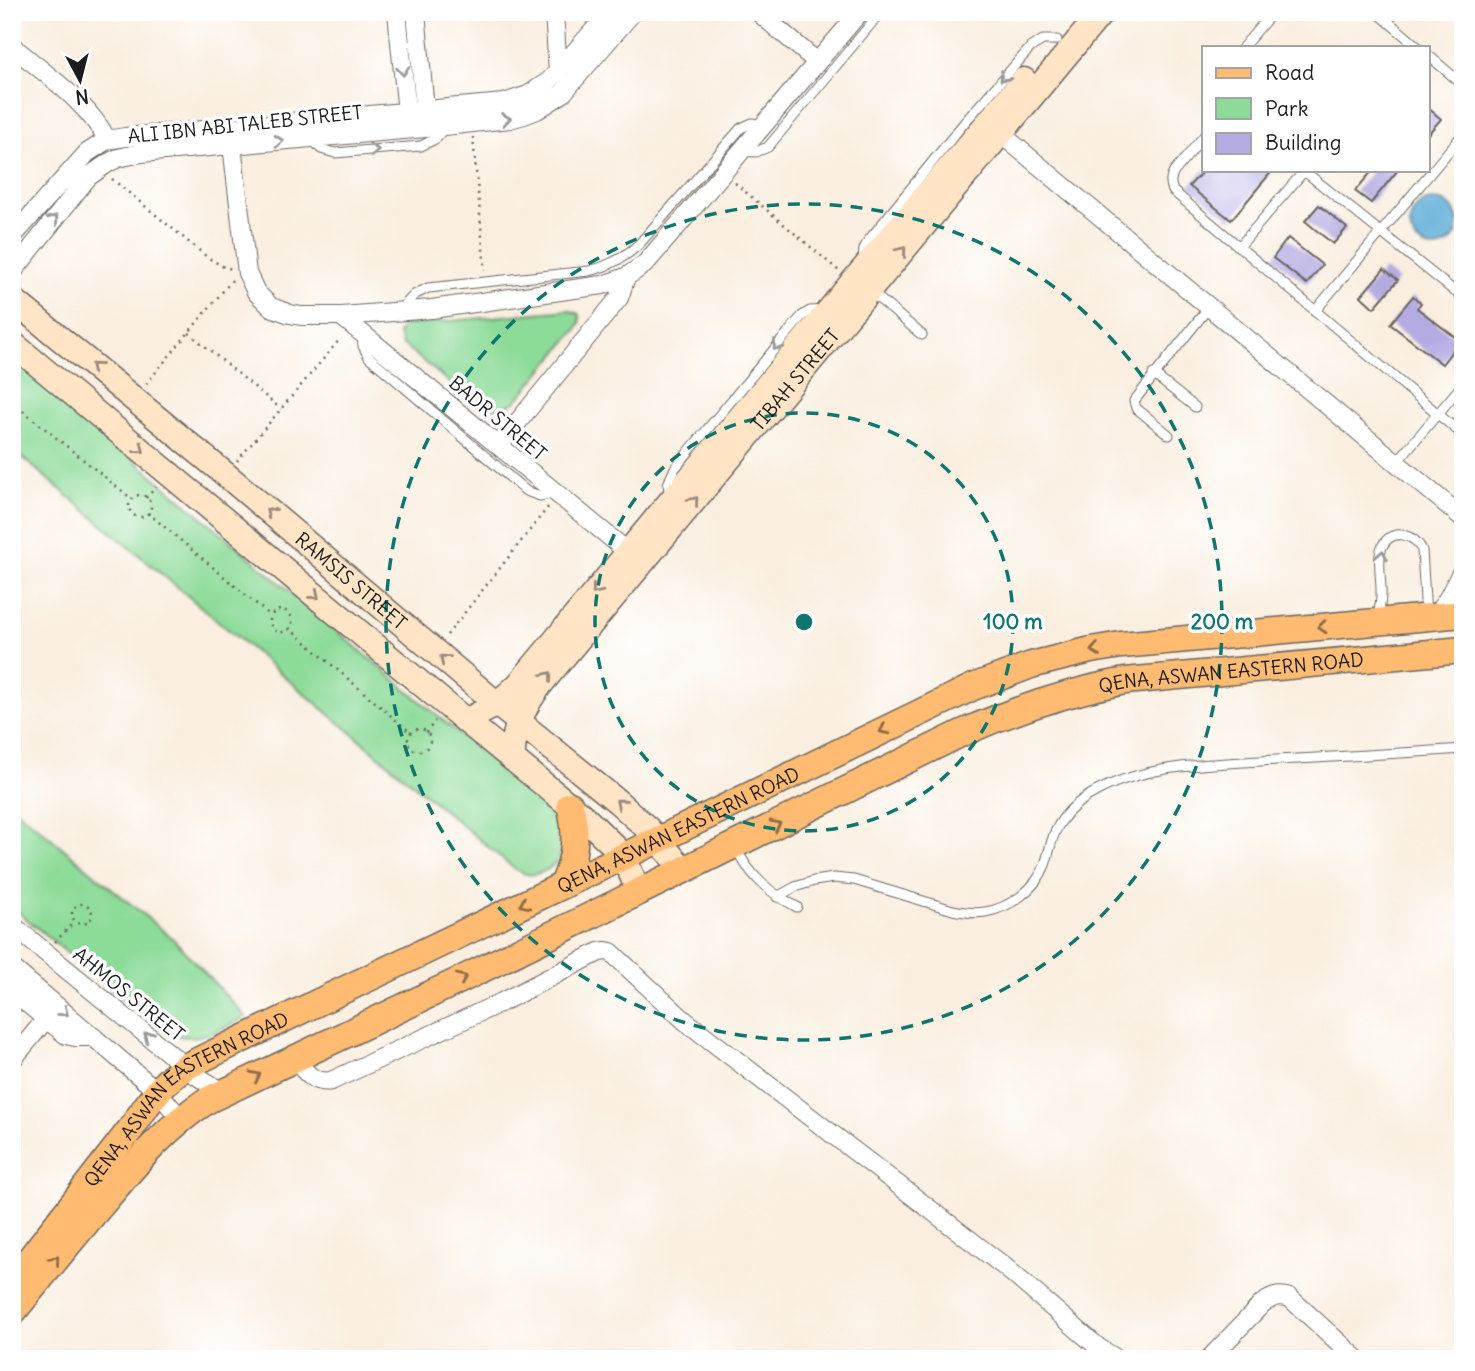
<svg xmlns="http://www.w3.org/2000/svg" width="1475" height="1371" font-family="Delius,sans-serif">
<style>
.green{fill:#8ddb99;stroke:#547c5a;stroke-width:2}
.water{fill:#5bacd6;stroke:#3c6479;stroke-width:2}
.building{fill:#b5abe3}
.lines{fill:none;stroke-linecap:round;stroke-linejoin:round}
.service-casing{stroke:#696660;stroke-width:11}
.minor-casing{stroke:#696660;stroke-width:20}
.secondary-casing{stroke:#696660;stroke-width:27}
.primary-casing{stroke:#696660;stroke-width:29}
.path{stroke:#696660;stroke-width:2.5;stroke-dasharray:2 5;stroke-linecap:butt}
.service{stroke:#fff;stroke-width:9}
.minor{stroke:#fff;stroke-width:18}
.secondary{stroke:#ffe4c6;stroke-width:24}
.primary{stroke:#febb71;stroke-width:26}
.oneway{stroke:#999}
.oneway2{stroke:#998a7a}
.oneway3{stroke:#8d6c46}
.ring{fill:none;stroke:#0f766e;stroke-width:3.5;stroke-dasharray:12 9}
.labels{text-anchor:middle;stroke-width:7;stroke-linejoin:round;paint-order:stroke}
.street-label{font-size:19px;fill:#1c1c1c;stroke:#fff}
.centre{fill:#0f766e;stroke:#fff;stroke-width:3.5}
.ring-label{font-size:21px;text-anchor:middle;font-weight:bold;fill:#0f766e;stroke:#fff;stroke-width:7;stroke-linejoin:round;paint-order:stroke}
</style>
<rect width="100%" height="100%" fill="#fff"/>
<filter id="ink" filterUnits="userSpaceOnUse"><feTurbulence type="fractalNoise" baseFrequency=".0143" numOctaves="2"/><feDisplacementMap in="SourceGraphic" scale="14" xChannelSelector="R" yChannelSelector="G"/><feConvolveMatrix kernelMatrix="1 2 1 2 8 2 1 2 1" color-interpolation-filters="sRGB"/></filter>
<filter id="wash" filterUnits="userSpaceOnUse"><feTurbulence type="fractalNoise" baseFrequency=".00686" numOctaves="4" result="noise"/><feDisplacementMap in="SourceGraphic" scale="28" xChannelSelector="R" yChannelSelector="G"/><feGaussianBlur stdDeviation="1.57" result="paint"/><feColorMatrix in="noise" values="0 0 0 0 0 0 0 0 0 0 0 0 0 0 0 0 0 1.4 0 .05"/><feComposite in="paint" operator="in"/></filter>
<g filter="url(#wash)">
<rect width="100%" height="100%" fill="#f9eedf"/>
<path class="green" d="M 569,310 L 580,315 L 580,323 L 577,329 L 516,401 C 503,409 491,411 476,404 L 402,344 L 398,333 L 405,325 Z
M 12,357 L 560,819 C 561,826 564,834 564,841 C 563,860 546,877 526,874 C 520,873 515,869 511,866 L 12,449 Z
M 12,806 L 173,939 L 246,1017 C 227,1027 202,1041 180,1036 C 170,1034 162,1029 153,1024 L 12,907 Z"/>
<path class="water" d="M1410 224a24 24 0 1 1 48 0a24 24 0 1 1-48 0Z"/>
<g id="blocks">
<path class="building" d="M 1428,108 L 1441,119 L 1428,134 Z
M 1204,170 L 1273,170 L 1231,220 L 1189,186 Z
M 1373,170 L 1398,170 L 1371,203 L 1355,191 Z
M 1319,205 L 1347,228 L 1333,244 L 1305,221 Z
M 1288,238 L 1322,265 L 1307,284 L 1273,258 Z
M 1384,269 L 1398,280 L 1374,308 L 1361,296 Z
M 1413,296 L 1421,303 L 1417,308 L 1460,341 L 1442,364 L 1390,324 Z"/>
</g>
</g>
<g filter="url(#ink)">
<use href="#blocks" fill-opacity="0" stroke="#696660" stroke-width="2"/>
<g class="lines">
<defs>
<path id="service" d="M 1377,12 L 1418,47
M 1243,47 L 1273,12
M 1428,55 L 1463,85
M 1204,136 L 1174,172 C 1170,179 1170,183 1173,191 L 1463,435
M 311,138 L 321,149 L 335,153 L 421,146 L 435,139 L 446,126
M 743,151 L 756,152 L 768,147 L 881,12
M 1303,170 L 1463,298
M 1239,247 L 1305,170
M 863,261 L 864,249 L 868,241 L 964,123 L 1031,47 L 1043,40 L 1057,40
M 870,291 L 922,335
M 399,311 L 414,295 L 428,288 L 589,271 C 609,266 625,258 640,243 L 741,128 L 752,123 L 762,125
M 1315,311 L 1463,134
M 362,335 L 363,346 L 369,357 L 526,491 L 540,496 L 555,493
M 1153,374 L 1195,407
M 1169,435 L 1136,408 L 1134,401 L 1209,307
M 1396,463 L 1463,384
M 670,496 L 668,484 L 675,468 L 802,316 L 810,311 L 824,310
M 1378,617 C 1379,610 1381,602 1381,595 C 1382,582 1376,556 1383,545 C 1393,527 1415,535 1422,550 L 1426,616
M 735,847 C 751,877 768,892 797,907
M 777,897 L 795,887 L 814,881 L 834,878 L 854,880 L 953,910 C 963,912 974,914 985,912 C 1010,908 1036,889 1045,865 C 1050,850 1052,833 1062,820 C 1071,807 1085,797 1099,790 C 1151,763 1219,764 1276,760 C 1339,757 1401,753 1463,749"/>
<path id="minor" d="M 397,12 L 408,124
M 416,12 L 426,121
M 554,12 L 558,72
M 758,12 L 817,62
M 12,46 C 44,73 89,103 107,140
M 1001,134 L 1463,518
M 232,145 L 247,273 L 256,292 L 271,307 L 290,314 L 301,316 L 341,316 L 432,309 L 603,285 L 626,277 L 645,264 L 860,12
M 12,237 L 87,153 L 107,140 L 125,137 L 504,103 L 528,95 L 549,81 L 610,12
M 12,273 L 88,177 L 108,163 L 118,158 L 141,153 L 426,128 L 510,119 L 524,115 L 537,110 L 562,94 L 633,12
M 341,316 L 628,552
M 499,445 L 619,298 L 626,277
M 1435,616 L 1447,600 L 1463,569
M 12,925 L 197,1076 L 222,1092
M 12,968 L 157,1091 L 181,1119
M 12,991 L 66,1035 L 75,1037 L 94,1037
M 294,1058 C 305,1071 312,1084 331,1081 L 502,1002 L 599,952 L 606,951 L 611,952 L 684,1020 L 1005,1267 L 1099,1348 L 1117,1359
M 12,1060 L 46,1019
M 1209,1359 L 1263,1303 C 1273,1297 1278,1294 1290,1298 L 1357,1359"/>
<g id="secondary">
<path id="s1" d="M 12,299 L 225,474 L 497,704 L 618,802 L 647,828 L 684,870"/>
<path d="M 12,343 L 466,721 L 584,817 L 616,848 L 629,869 L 639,892"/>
<path d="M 466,721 L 497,704 L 518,685 L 855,279 L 1024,80"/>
<path id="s2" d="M 513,759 C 512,731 523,708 540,685 L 1102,12"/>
</g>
<g id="primary">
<path d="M 563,885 C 575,858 578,834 570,805"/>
<path id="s3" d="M 12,1282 L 130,1130 L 150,1101 L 166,1082 L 185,1067 L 329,997 L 658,840 L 973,687 L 1031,665 L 1091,650 L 1121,645 L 1463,614"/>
<path id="s4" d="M 12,1313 C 44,1274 75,1235 108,1197 C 139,1160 166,1127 208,1100 L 458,981 L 962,733 C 1016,709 1067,692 1125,681 L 1463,650"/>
</g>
</defs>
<use href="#service" class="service-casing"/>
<use href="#minor" class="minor-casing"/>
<use href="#secondary" class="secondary-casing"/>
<use href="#primary" class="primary-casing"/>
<path class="path" d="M 473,137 L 485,270
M 112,179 L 207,257 L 222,266 L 232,269
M 735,183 L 839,271
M 189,333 L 281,409
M 146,384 L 233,279
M 12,402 L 132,499
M 237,461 L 341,338
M129 506a11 11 0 1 1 22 0a11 11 0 1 1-22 0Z
M 146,498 L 156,487
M 148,513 L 271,616
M270 621a11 11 0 1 1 22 0a11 11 0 1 1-22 0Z
M 289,628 L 411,733
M 447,635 L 549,506
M408 740a11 11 0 1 1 22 0a11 11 0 1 1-22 0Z
M 426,733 L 435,721
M72 914a10 10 0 1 1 20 0a10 10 0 1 1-20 0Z
M 55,942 L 74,922"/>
<use href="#service" class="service"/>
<use href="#minor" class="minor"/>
<use href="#secondary" class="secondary"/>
<use href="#primary" class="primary"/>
</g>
<defs><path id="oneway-chevron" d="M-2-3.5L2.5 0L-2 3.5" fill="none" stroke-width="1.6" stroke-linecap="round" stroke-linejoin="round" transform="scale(1.75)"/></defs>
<g class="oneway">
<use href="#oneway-chevron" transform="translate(403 71) rotate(85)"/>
<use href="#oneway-chevron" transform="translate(1004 77) rotate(132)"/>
<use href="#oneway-chevron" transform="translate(506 119) rotate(-9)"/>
<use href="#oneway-chevron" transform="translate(279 141) rotate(-5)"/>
<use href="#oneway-chevron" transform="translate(374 150) rotate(-5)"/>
<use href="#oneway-chevron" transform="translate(54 219) rotate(-51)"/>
<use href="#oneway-chevron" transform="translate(777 346) rotate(130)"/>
<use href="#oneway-chevron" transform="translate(1382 555) rotate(-80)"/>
<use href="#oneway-chevron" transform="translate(64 1012) rotate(40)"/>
<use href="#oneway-chevron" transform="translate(148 1036) rotate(-141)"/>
</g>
<g class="oneway2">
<use href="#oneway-chevron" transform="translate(902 251) rotate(-50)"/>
<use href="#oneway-chevron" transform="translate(95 367) rotate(-140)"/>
<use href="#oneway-chevron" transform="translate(140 449) rotate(39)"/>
<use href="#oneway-chevron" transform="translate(694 501) rotate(-50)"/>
<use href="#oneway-chevron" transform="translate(270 512) rotate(-140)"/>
<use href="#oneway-chevron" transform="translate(596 590) rotate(130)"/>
<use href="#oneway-chevron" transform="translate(315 595) rotate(40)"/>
<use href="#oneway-chevron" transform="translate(444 659) rotate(-140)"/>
<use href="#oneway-chevron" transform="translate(548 676) rotate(-50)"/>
<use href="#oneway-chevron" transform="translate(620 803) rotate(-141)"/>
</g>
<g class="oneway3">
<use href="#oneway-chevron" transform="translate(1322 627) rotate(175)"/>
<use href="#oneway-chevron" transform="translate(1095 650) rotate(170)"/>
<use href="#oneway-chevron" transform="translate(884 730) rotate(154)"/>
<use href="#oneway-chevron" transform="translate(776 825) rotate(-26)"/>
<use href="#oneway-chevron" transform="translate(524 904) rotate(154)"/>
<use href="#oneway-chevron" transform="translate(462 978) rotate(-26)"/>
<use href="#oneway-chevron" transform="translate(256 1076) rotate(-26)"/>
<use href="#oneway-chevron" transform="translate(55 1260) rotate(-51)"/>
</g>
</g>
<g class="ring">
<circle cx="804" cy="622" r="209"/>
<circle cx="804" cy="622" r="418"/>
</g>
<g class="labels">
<g class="street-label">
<text transform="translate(245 124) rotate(-6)" y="7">ALI IBN ABI TALEB STREET</text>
<text dy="7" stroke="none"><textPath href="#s2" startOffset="478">TIBAH STREET</textPath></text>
<text transform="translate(498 418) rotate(40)" y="7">BADR STREET</text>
<text dy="7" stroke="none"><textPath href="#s1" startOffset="441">RAMSIS STREET</textPath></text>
<text dy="7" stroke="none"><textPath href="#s4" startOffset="1407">QENA, ASWAN EASTERN ROAD</textPath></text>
<text dy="7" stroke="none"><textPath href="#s3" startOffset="824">QENA, ASWAN EASTERN ROAD</textPath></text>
<text transform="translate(129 994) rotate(39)" y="7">AHMOS STREET</text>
<text dy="7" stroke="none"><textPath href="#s3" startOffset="257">QENA, ASWAN EASTERN ROAD</textPath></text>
</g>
</g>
<circle cx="804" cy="622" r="10" class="centre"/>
<g class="ring-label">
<text x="1013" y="629">100 m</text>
<text x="1222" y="629">200 m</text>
</g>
<rect width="1475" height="1371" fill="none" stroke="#fff" stroke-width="42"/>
<rect x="1202" y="46" width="228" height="126" fill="#ffffff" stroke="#a4a4a4" stroke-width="2"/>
<rect x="1216" y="68" width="35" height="10" fill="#febb71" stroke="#a4a4a4" stroke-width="2"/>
<text x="1265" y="80" font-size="21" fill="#1c1c1c">Road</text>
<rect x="1216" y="98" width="35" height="21" fill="#8ddb99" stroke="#a4a4a4" stroke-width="2"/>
<text x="1265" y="116" font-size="21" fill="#1c1c1c">Park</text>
<rect x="1216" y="133" width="35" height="21" fill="#b5abe3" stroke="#a4a4a4" stroke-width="2"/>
<text x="1265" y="150" font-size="21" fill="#1c1c1c">Building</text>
<g transform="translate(80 80) rotate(173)" stroke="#ffffff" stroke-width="5" paint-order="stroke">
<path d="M0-5L12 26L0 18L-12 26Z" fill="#1c1c1c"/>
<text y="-10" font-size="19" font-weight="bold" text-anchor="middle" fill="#1c1c1c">N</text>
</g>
</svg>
